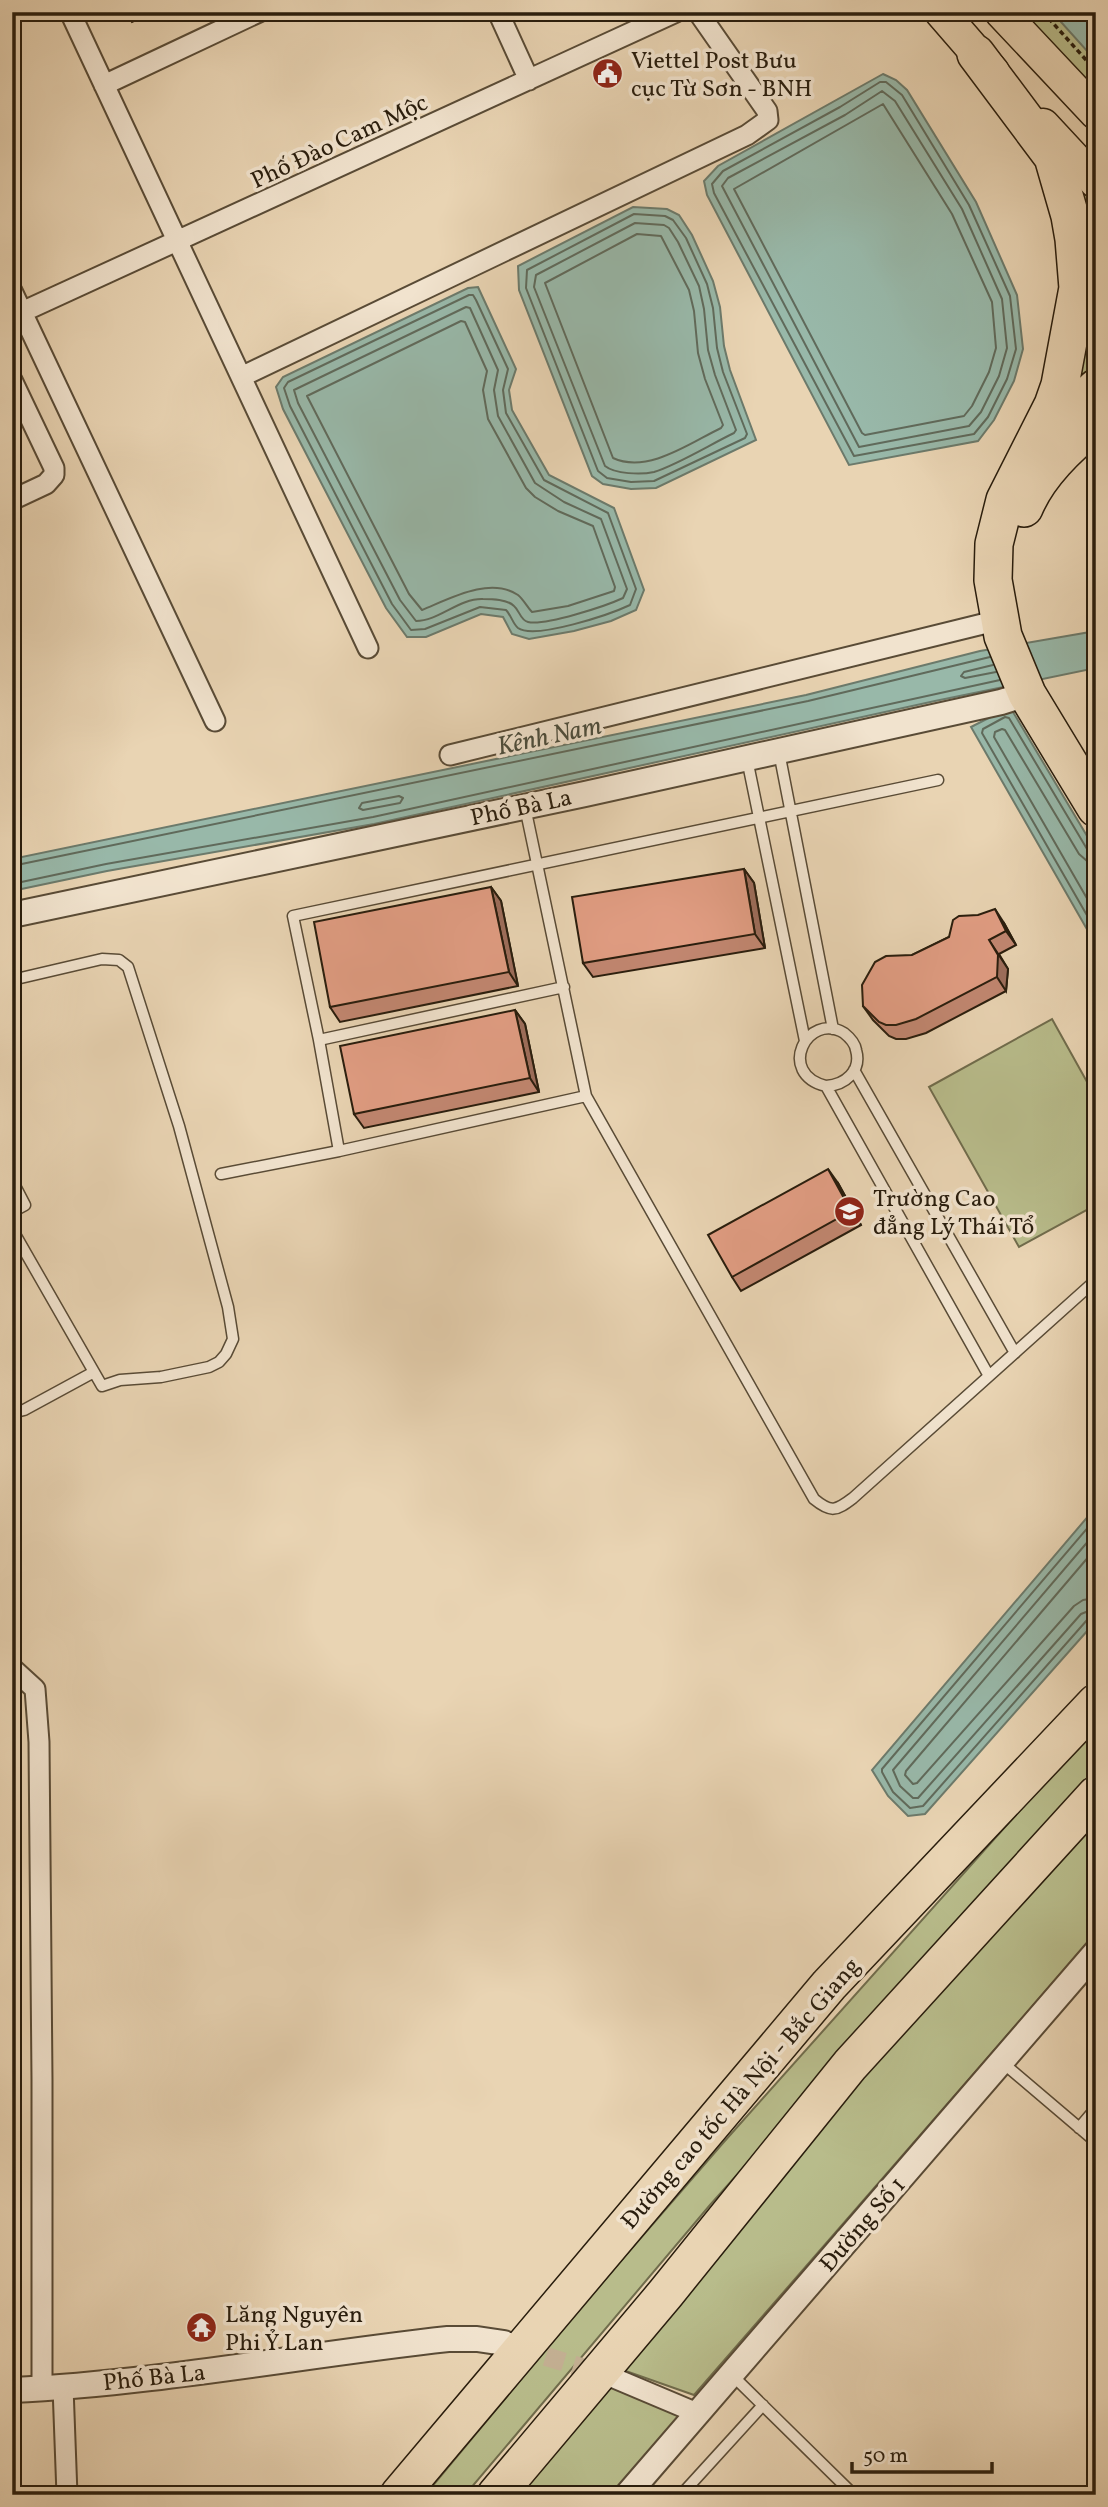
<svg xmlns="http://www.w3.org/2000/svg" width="1108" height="2507" font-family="Vollkorn,serif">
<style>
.green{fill:#b8bc8b;stroke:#706c4c;stroke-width:2}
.water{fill:#98b8a9;stroke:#6c7a6b;stroke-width:2}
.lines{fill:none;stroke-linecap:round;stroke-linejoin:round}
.shore{stroke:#606a5b;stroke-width:2}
.minor-tunnel{stroke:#c3af92;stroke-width:19;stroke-dasharray:19 10;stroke-linecap:butt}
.service-casing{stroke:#594b36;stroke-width:13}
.minor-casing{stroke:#594b36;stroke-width:23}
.tertiary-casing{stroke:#594b36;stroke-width:28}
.primary-casing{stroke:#291d0d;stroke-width:35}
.motorway-casing{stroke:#291d0d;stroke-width:40}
.path{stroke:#291d0d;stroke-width:3.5;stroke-dasharray:5 3.5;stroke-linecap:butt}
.service{stroke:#f1e3ce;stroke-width:10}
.minor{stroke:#f1e3ce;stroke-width:19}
.tertiary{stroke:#f1e3ce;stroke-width:24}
.primary{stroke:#e9d4b3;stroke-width:32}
.motorway{stroke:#e9d4b3;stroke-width:37}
.wall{fill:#c28771;stroke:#291d0d;stroke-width:2}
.shaded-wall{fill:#9e6e5c;stroke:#291d0d;stroke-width:2}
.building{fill:#e19d83;stroke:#291d0d;stroke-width:2}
.labels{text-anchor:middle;stroke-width:7;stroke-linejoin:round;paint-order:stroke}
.poi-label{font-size:24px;fill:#291d0d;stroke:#f1e3ce;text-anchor:start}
.street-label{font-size:24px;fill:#291d0d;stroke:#f1e3ce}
.water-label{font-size:26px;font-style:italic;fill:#4a4c3c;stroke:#f1e3ce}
</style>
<rect width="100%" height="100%" fill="#e9d4b3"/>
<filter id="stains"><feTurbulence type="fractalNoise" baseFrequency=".00286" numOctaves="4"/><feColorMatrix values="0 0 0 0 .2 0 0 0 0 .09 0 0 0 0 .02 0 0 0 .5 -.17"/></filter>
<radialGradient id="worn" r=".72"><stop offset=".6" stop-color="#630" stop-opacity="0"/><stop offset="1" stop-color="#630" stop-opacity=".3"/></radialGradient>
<path class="green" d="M 1015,12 L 1096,12 L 1096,99 Z
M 1065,163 L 1096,196 L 1096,370 L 1067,398 Z
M 1052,1019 L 1096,1098 L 1096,1205 L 1019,1247 L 929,1087 Z
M 1096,1725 L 1096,1773 L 710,2205 L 465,2495 L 425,2495 L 581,2307 L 723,2143 Z
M 1096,1823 L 1096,1933 L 694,2395 L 620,2369 L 869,2060 L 1025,1901 Z
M 611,2380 L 682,2414 L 613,2495 L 516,2495 Z"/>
<path class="water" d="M 1052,12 L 1096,12 L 1096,61 Z
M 883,74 L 896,80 L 907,90 L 976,202 L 1017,295 L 1023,349 L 1014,381 L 994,420 L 978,441 L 849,465 L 707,195 L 704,181 L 718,166 Z
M 633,207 L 667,209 L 679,215 L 692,235 L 713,281 L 720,307 L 724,346 L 730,370 L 756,440 L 656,488 L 631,489 L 603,484 L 592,476 L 519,290 L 518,266 Z
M 478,287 L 516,369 L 509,390 L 512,410 L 549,475 L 614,508 L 644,590 L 636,610 L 611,621 L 574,631 L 529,639 L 512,634 L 503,617 L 481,614 L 426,637 L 407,637 L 386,608 L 283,409 L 276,387 L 283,377 L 468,288 Z
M 1096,631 L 1096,668 L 935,701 L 374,824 L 107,871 L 12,891 L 12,859 L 806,695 L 980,651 Z
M 1010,707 L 1096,851 L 1096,945 L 971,727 Z
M 1096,1507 L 1096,1621 L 925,1814 L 908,1816 L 888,1796 L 872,1770 Z"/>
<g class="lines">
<path class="shore" d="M 880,82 L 886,82 L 902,95 L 969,205 L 1010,296 L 1016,349 L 1007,379 L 988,417 L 974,434 L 854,456 L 714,193 L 712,184 L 723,171 L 840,107 Z
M 882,91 L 895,101 L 962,209 L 1002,299 L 1007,348 L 999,376 L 981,412 L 969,426 L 859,447 L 722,186 L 728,178 L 845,115 Z
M 883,104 L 952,214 L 992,302 L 996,348 L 989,372 L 972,406 L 964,416 L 865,435 L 862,433 L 734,189 Z
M 634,214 L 665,216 L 673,220 L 686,238 L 707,284 L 713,308 L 717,348 L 723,372 L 747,434 L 745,438 L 654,481 L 631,482 L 607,478 L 598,471 L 526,288 L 527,270 Z
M 635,223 L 664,225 L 669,228 L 678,242 L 699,286 L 704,309 L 708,350 L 715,375 L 736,430 L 734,433 C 711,444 677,465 654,472 C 641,475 615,474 605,466 L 534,287 L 536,275 Z
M 637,234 L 661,236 L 689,290 L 694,311 L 698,353 L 705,379 L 723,425 L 721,428 C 690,443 648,474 613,458 L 545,283 Z
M 469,295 L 473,295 L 476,300 L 508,369 L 503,390 L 506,413 L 544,480 L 608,513 L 636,589 L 630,605 C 611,614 535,640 518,628 C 513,624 511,615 506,610 L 480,607 L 425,629 L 411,630 L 392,604 L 290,406 L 284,388 L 288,382 Z
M 466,307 L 470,308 L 498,370 L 494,390 L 498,416 L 535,483 L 564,502 L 601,519 L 627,589 L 623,598 C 606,606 545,626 528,622 C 520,620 520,611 514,606 C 507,599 492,599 483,599 C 459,598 439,621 416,621 L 400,600 L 298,403 L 294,390 Z
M 461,321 L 465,322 L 487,371 L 483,390 L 488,419 L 526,488 L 535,497 L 558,511 L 593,526 L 615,587 L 614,591 L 568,606 L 532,612 C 527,607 524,600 518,595 C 490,576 449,599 422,610 L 409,594 L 307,396 Z
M 993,665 L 964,672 L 961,676 L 965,678 L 996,672
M 399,796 L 403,798 L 400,803 L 363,810 L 359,808 L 362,803 Z
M 1096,853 L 1087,849 L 1009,718 L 1005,717 L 983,729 L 982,733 L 1096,931
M 1096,862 L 1087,861 L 1079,854 L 1005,730 L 1002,729 L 995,732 L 994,737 L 1096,914
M 12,866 L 808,701 L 990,657
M 12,884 L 106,864 L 373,817 L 1000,680
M 1096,1518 L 882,1769 L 882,1772 L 893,1792 L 910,1808 L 923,1806 L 1087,1620 L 1096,1617
M 1096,1532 L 893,1770 L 900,1786 L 913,1798 L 918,1798 L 1081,1614 L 1096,1608
M 1096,1548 L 906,1771 L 905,1775 L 913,1784 L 917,1783 L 1074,1606 L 1083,1600 L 1096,1598"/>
<path class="minor-tunnel" d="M 518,2348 L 603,2374"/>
<defs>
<path id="service" d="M 779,752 L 833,1029
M 747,759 L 805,1041
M 525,807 L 586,1096 L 814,1499 C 831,1513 836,1511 853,1498 L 1096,1280
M 12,980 L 102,959 L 119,960 L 128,967 L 179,1126 L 228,1307 L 233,1339 L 226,1354 L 219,1362 L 209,1367 L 161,1377 L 120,1380 L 102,1386 L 12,1229
M 319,1040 L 564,987
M 854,1070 L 1015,1353
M 826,1086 C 845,1085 862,1071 856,1050 C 855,1043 849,1037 844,1033 C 807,1011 776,1074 826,1086 L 989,1376
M 339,1151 L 319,1040 L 293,916 L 938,780
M 221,1174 L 339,1151 L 586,1096
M 12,1180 L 25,1205 L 12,1212
M 12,1413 L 24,1410 L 94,1372
M 1003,2063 L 1096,2142
M 1079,2128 L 1096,2108
M 732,2375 L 854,2495
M 681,2495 L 763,2405"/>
<path id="minor" d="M 70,12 L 368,648
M 498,12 L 529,80
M 104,85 L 259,12
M 12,291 L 215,721
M 22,312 L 676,12
M 241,377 L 747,135 L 768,120 L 767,111 L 698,12
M 12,380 L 54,468 L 54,475 L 46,484 L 12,500
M 450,755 L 999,620
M 12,1668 L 35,1689 L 39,1742 L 42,2080 L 42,2388
M 614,2378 L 697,2413
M 63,2387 L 67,2495"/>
<path id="tertiary" d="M 12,915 L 585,794 L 1001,702 L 1027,694
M 12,2390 C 158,2383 302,2355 448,2339 L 477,2339 L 504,2343
M 627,2495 L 1096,1952"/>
<path id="primary" d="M 941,12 L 993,72
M 1001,12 L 1096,113
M 1043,125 L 1096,182"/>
<path id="motorway" d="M 976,54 L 1053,157 L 1070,216 L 1074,239 L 1078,288 L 1060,385 L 1053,405 L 1005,500 L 994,544 L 993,580 L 1003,636 L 1027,694 L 1096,808
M 1047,437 L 1096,388
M 1024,508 C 1038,474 1068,446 1096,423
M 399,2495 L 829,1985 L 1096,1703
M 496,2495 L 666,2293 L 850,2065 L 1096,1795"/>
</defs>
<use href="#service" class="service-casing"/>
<use href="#minor" class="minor-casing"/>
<use href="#tertiary" class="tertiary-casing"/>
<use href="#primary" class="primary-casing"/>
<use href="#motorway" class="motorway-casing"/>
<path class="path" d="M 1043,12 L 1096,71"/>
<use href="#service" class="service"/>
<use href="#minor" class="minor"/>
<use href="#tertiary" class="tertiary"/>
<use href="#primary" class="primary"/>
<use href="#motorway" class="motorway"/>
</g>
<path class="wall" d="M 125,12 L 152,12 L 132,22 Z
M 744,869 L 754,883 L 765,948 L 593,977 L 583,963 Z
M 491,887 L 501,901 L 518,986 L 340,1022 L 330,1007 Z
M 1004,923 L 1016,945 L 999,954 L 1008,969 L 1006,991 L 926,1033 L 906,1039 L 896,1039 L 889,1036 L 873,1020 L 863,1006 L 912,955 L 949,937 Z
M 515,1010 L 525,1024 L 539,1092 L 364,1128 L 354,1114 Z
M 838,1183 L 861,1225 L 741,1291 L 732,1277 Z"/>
<path class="shaded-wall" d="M 744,869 L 754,883 L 765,948 L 755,934 Z
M 491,887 L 501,901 L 518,986 L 509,972 Z
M 995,909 L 1004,923 L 1016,945 L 1006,931 Z
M 989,940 L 1008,969 L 1006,991 L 997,977 Z
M 515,1010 L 525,1024 L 539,1092 L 530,1078 Z
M 828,1169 L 838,1183 L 861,1225 L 851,1211 Z"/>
<path class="building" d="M 744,869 L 755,934 L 583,963 L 572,897 Z
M 491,887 L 509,972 L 330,1007 L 314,922 Z
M 995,909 L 1006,931 L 989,940 L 998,955 L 997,977 L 916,1019 L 896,1025 L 886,1025 L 879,1022 L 863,1006 L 862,985 L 875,962 L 886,956 L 912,955 L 949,937 L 953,920 L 959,916 L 978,915 Z
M 515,1010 L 530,1078 L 354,1114 L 340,1046 Z
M 828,1169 L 851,1211 L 732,1277 L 708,1235 Z"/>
<defs>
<symbol id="civic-disc" viewBox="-11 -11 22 22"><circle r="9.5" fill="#8f2418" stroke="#f1e3ce"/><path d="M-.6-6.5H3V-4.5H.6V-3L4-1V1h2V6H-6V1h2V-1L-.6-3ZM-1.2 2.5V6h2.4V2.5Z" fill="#fff"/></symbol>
<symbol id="university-disc" viewBox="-11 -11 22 22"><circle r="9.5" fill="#8f2418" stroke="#f1e3ce"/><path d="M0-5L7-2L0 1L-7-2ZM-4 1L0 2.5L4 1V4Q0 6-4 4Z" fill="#fff"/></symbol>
<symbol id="temple-disc" viewBox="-11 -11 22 22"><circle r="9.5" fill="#8f2418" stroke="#f1e3ce"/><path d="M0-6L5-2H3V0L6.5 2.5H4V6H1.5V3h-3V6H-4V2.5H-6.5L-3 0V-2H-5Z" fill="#fff"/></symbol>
</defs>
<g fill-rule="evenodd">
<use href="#civic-disc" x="590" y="56" width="35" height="35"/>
<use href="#university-disc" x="832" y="1194" width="35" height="35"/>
<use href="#temple-disc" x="184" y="2310" width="35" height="35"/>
</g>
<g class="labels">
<g class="poi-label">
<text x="631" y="68">Viettel Post Bưu<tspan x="631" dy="28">cục Từ Sơn - BNH</tspan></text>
<text x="873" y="1206">Trường Cao<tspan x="873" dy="28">đẳng Lý Thái Tổ</tspan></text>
<text x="225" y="2322">Lăng Nguyên<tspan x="225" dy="28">Phi Ỷ Lan</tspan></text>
</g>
<g class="street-label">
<text transform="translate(339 141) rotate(-25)" y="8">Phố Đào Cam Mộc</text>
<text transform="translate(521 807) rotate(-12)" y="8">Phố Bà La</text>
<text transform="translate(740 2093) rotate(-49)" y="8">Đường cao tốc Hà Nội - Bắc Giang</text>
<text transform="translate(862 2224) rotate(-49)" y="8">Đường Số 1</text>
<text transform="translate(154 2377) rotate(-6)" y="8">Phố Bà La</text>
</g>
<g class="water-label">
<text transform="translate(549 735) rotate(-12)" y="9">Kênh Nam</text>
</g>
</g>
<rect width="1108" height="2507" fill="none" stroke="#e9d4b3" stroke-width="42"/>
<rect x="14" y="14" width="1080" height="2479" fill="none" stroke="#291d0d" stroke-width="3.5"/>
<rect x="21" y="21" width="1066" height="2465" fill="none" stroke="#291d0d" stroke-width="2"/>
<path d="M852 2462v10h140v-10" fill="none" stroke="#291d0d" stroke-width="3.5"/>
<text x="863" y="2462" font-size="21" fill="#291d0d" stroke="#f1e3ce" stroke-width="5" paint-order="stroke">50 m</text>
<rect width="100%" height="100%" filter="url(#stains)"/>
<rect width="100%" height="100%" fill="url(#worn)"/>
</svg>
